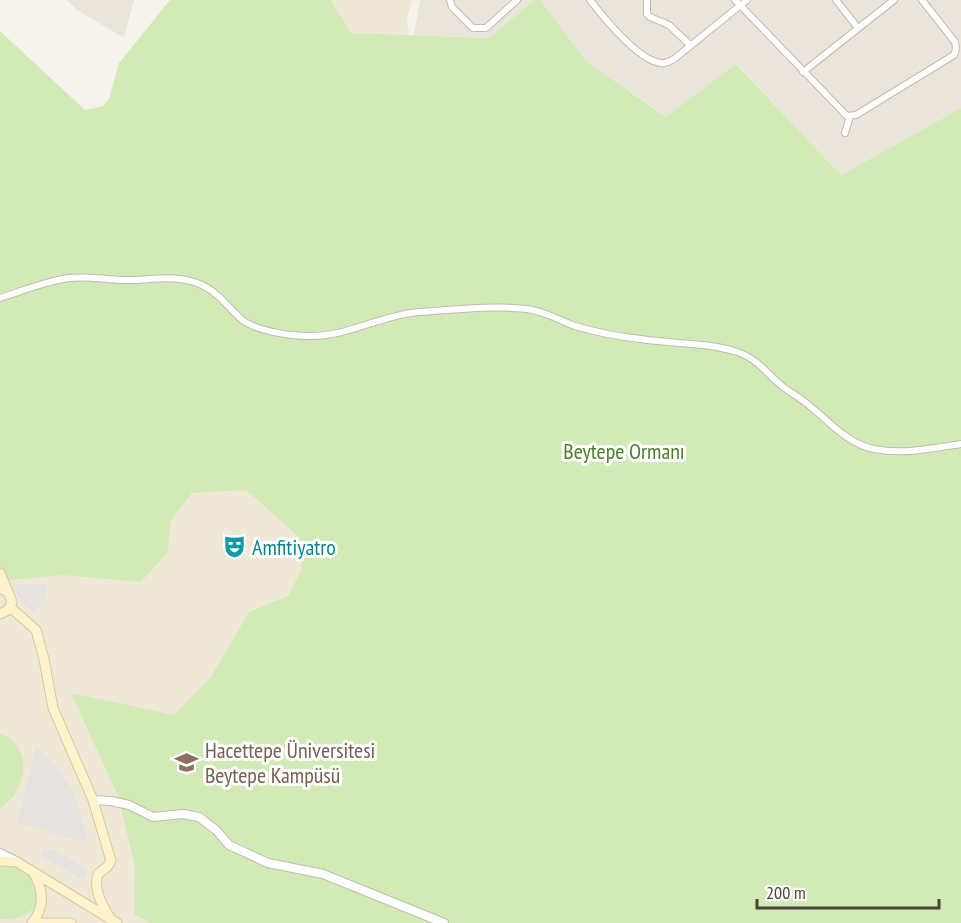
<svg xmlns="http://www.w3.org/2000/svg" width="961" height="923" font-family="'PT Sans Narrow',sans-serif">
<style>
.residential{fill:#eae5da}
.education{fill:#efe8d6}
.green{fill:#d2eab5}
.parking{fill:#e5e3e0}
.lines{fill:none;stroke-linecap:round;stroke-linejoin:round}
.minor-casing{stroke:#c2bbae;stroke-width:8}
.tertiary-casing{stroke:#c2bbae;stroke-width:10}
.secondary-casing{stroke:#d6c79b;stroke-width:11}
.minor{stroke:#fff;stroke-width:6}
.tertiary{stroke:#fff;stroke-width:8}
.secondary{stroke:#fff3cd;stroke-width:9}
.labels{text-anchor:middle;stroke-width:6;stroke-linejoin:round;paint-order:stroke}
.park-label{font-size:22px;fill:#4a7f2a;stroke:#fff}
.culture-label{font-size:22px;fill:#0d838f;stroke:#fff;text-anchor:start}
.education-label{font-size:22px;fill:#785e54;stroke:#fff;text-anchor:start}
</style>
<rect width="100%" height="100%" fill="#f6f3ec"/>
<path class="residential" d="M 67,0 L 134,0 L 124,38 L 77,10 Z
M 420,0 L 535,0 L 490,38 L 414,35 Z
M 540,0 L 961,0 L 961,108 L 841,175 L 737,64 L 667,117 L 585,60 L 553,23 Z"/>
<path class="education" d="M 331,0 L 412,0 L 407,19 L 409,36 L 351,33 Z
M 209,449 L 426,604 L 324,923 L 0,923 L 0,497 Z"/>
<path class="green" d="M 170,0 L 331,0 L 351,33 L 489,38 L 535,0 L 540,0 L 585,60 L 666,117 L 736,64 L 841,175 L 961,108 L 961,923 L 150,923 L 134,914 L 135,866 L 118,796 L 71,693 L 174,715 L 211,677 L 249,612 L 288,596 L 302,569 L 299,537 L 246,490 L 192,493 L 170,522 L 168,552 L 141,582 L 62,575 L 0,581 L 0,31 L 85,110 L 103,106 L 109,99 L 119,63 Z
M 0,734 C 34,743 28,793 0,808 Z
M 6,865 C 49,871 50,923 0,919 L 0,866 Z"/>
<path class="parking" d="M 12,584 L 47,585 L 46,597 L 33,612 L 19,600 Z
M 36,746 L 59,769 L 74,793 L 88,839 L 82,842 L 17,823 Z
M 43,849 L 52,849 L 87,869 L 84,880 L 41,856 Z"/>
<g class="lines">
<defs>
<path id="minor" d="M 450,0 L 452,7 L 473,28 L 486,28 L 517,0
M 590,0 C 604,18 637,59 660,63 C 666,64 670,61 674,59 L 747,0
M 647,0 L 647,14 L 650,17 L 669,25 L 690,45
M 735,0 L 847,116 L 856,115 L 954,55 L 956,49 L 955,42 L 922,0
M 836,0 L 858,28
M 803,72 L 894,0
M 845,133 L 850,116
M 0,298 C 22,291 46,281 69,278 C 87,276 103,279 121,280 C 148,281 176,273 202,285 C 219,293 227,306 240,318 C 253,331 292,336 309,336 C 347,337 381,315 419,312 C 451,310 495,305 527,309 C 544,311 559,320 575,326 C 596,332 619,337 641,339 C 672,344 707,342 737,352 C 757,358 767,374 782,386 C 791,393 802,399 811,407 C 831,423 848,444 874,449 C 903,455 933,448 961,444"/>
<path id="tertiary" d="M 93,800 L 111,801 L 129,805 L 153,817 L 183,814 L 199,817 L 216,830 L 229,845 L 268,863 L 323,874 L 444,923
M 0,853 L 16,861"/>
<path id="secondary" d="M 0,573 L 8,592
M 0,588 L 8,592 L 12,602 L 8,610 L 0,614
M 10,607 L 36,630 L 44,659 L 53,708 L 93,800 L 111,861 L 107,867 L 98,874 C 93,889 102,906 111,919
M 0,861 L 17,862 L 117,923
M 32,923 C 45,907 44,890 33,872
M 32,923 L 71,923"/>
</defs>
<use href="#minor" class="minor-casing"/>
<use href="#tertiary" class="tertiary-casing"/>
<use href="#secondary" class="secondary-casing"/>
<use href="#minor" class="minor"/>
<use href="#tertiary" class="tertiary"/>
<use href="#secondary" class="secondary"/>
</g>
<defs>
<symbol id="theatre-bare" viewBox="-9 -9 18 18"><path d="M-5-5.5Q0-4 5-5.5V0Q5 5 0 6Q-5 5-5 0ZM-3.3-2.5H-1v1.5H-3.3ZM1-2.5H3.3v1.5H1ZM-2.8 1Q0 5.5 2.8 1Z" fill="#0f9aa8" stroke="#fff" stroke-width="2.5" paint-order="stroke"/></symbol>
<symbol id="university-bare" viewBox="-9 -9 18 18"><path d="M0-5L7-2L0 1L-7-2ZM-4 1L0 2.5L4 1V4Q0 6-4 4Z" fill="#8d6e63" stroke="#fff" stroke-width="2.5" paint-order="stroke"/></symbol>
</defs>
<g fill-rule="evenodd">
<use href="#theatre-bare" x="218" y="530" width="33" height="33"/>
<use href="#university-bare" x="170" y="746" width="33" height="33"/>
</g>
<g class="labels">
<g class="park-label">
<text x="624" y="459">Beytepe Ormanı</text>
</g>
<g class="culture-label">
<text x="252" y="555">Amfitiyatro</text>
</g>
<g class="education-label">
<text x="205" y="758">Hacettepe Üniversitesi<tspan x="205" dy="25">Beytepe Kampüsü</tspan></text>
</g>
</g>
<path d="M757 899v9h182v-9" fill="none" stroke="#4b4439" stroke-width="3"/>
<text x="766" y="899" font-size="18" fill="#4b4439" stroke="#ffffff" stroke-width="4.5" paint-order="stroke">200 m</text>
</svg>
